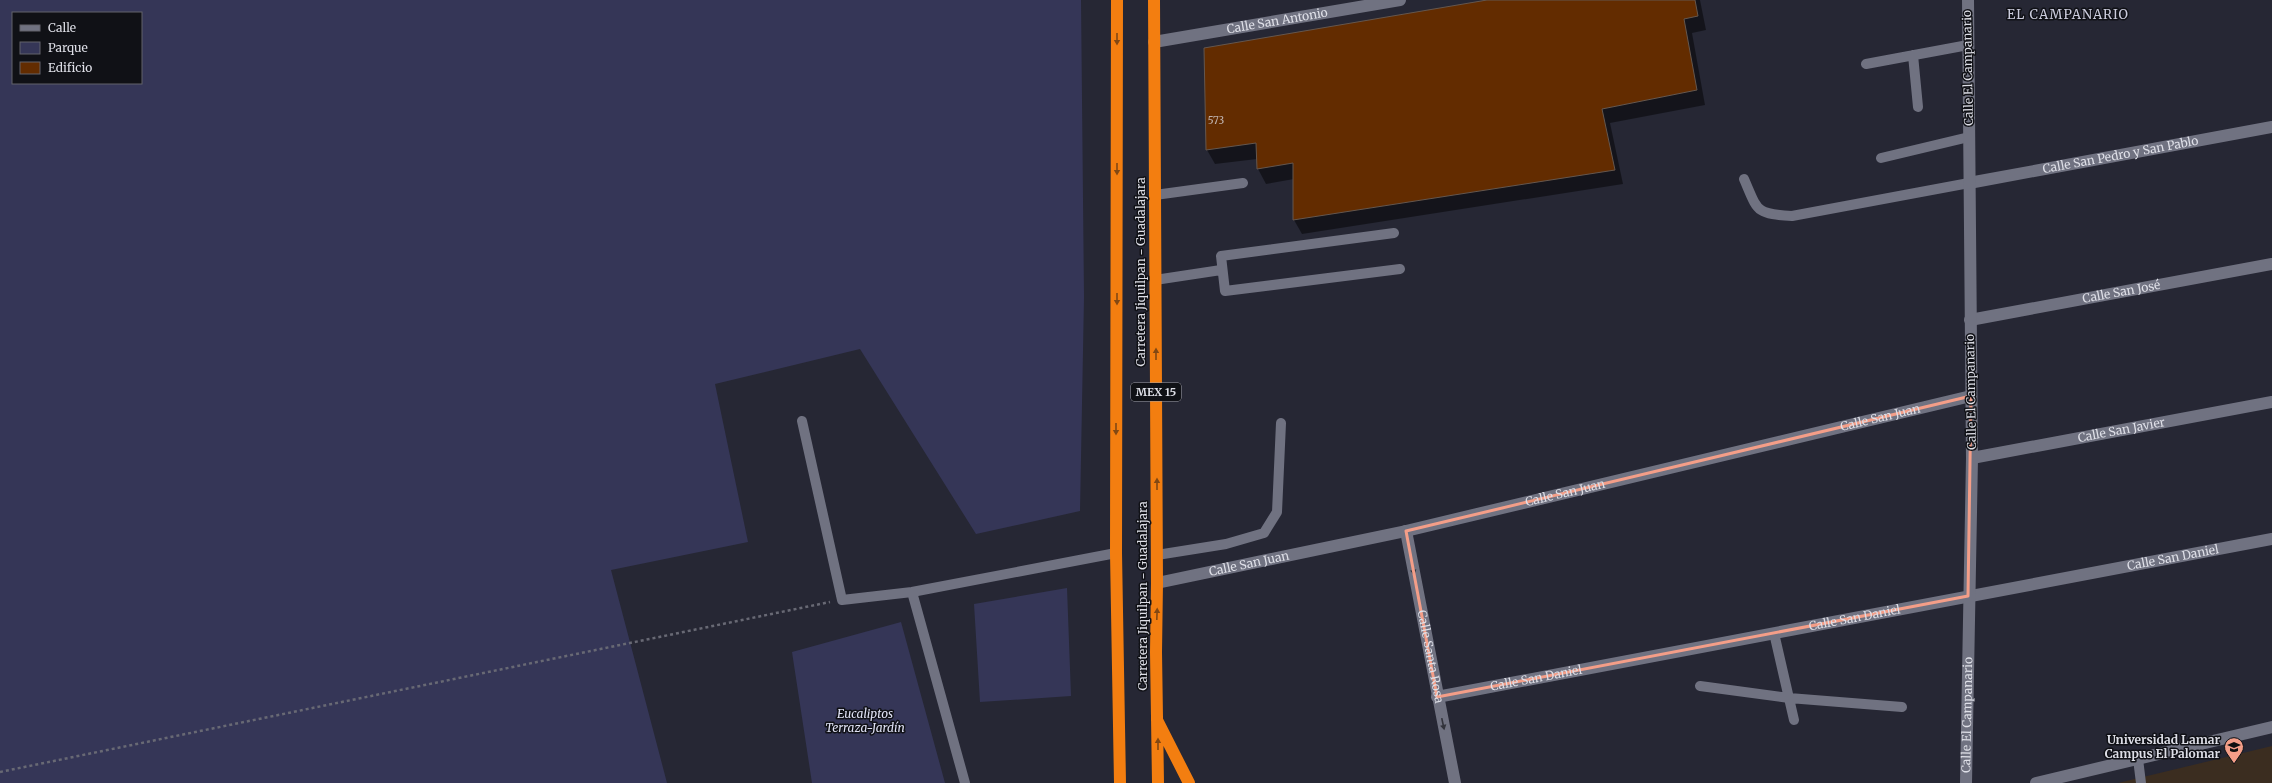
<svg xmlns="http://www.w3.org/2000/svg" width="2272" height="783" font-family="Merriweather,serif">
<style>
.education{fill:#3b2d20}
.green{fill:#353657;fill-rule:evenodd}
.shadow{fill:#0007}
.building{fill:#632c00;stroke:#65574e}
.lines{fill:none;stroke-linecap:round;stroke-linejoin:round}
.path{stroke:#686974;stroke-width:2.5;stroke-dasharray:3 3;stroke-linecap:butt}
.lane{stroke:#707281;stroke-width:10}
.street{stroke:#707281;stroke-width:12}
.highway{stroke:#f37e10;stroke-width:12}
.oneway{fill:#824813}
.oneway2{fill:#32333b}
.marked{fill:none;stroke:#f49e88;stroke-width:3;stroke-linejoin:round}
.labels{text-anchor:middle;stroke-width:3;stroke-linejoin:round;paint-order:stroke}
.number-label{font-size:10px;fill:#bfb2ad}
.shield{fill:#101116;stroke:#a0a1a8;stroke-width:1}
.shield-label{font-size:11px;font-weight:bold;fill:#dedfe7}
.street-label{font-size:12px;fill:#dedfe7;stroke:#101116}
.park-label{font-size:12px;font-style:italic;fill:#e0e2f5;stroke:#101116}
.poi-label{font-size:12px;font-weight:bold;fill:#dedfe7;stroke:#101116;text-anchor:end}
.neighbourhood-label{font-size:13px;letter-spacing:1px;fill:#cbccdd;stroke:#101116}
</style>
<rect width="100%" height="100%" fill="#262734"/>
<path class="education" d="M 2272,746 L 2272,783 L 2118,783 Z"/>
<path class="green" d="M 0,0 L 1081,0 L 1084,297 L 1080,511 L 976,534 L 860,349 L 715,384 L 748,542 L 611,570 L 667,783 L 0,783 ZM 13,13 L 141,13 L 141,83 L 13,83 Z
M 1067,588 L 1071,696 L 980,702 L 974,604 Z
M 901,622 L 945,783 L 812,783 L 792,652 Z"/>
<path class="shadow" d="M 1493,0 L 1700,0 L 1706,30 L 1692,33 L 1705,105 L 1610,123 L 1623,184 L 1302,234 L 1294,220 L 1294,179 L 1266,184 L 1258,169 L 1257,159 L 1215,164 L 1207,150 Z"/>
<path class="building" d="M 1487,0 L 1695,0 L 1698,16 L 1684,19 L 1697,90 L 1602,109 L 1615,170 L 1293,220 L 1293,163 L 1257,169 L 1256,143 L 1206,150 L 1204,48 Z"/>
<g class="lines">
<path class="path" d="M 0,772 L 830,602"/>
<path class="lane" d="M 1913,55 L 1918,107
M 1866,64 L 1968,45
M 1881,158 L 1969,137
M 1744,179 C 1758,211 1755,214 1792,216 L 1969,183
M 1155,195 L 1243,183
M 1394,233 L 1221,256 L 1225,291 L 1400,269
M 1155,280 L 1221,270
M 802,421 L 842,600 L 912,592 L 1116,553
M 1157,555 L 1226,544 L 1264,533 L 1277,512 L 1281,423
M 912,592 L 965,783
M 1774,633 L 1794,720
M 1700,686 L 1789,698 L 1902,707
M 2138,759 L 2141,783"/>
<g class="street">
<path id="s1" d="M 1154,42 L 1400,0"/>
<path id="s2" d="M 1969,183 L 2272,127"/>
<path id="s3" d="M 1970,320 L 2272,264"/>
<path id="s4" d="M 1972,458 L 2272,402"/>
<path id="s5" d="M 1406,531 L 1455,783"/>
<path id="s6" d="M 1157,583 L 1406,531 L 1971,396"/>
<path id="s7" d="M 1437,697 L 2272,539"/>
<path id="s8" d="M 1966,783 L 1972,458 L 1968,0"/>
<path d="M 2036,783 L 2272,727"/>
</g>
<path class="highway" d="M 1117,0 L 1116,553 L 1120,783
M 1154,0 L 1157,583 L 1156,652 L 1158,783
M 1157,720 L 1189,783"/>
</g>
<defs><path id="oneway-solid" d="M-6-.8H1V-3.2L6.5 0L1 3.2V.8H-6Z"/></defs>
<g class="oneway">
<use href="#oneway-solid" transform="translate(1117 39) rotate(90)"/>
<use href="#oneway-solid" transform="translate(1117 169) rotate(90)"/>
<use href="#oneway-solid" transform="translate(1117 299) rotate(90)"/>
<use href="#oneway-solid" transform="translate(1156 354) rotate(-90)"/>
<use href="#oneway-solid" transform="translate(1116 429) rotate(90)"/>
<use href="#oneway-solid" transform="translate(1157 484) rotate(-90)"/>
<use href="#oneway-solid" transform="translate(1157 614) rotate(-88)"/>
<use href="#oneway-solid" transform="translate(1158 744) rotate(-90)"/>
</g>
<g class="oneway2">
<use href="#oneway-solid" transform="translate(1413 569) rotate(79)"/>
<use href="#oneway-solid" transform="translate(1443 724) rotate(78)"/>
</g>
<path class="marked" d="M 1971,396 L 1968,596 L 1437,697 L 1406,531 Z"/>
<defs>
<symbol id="university-pin" viewBox="-11 -11 22 30"><path d="M0 17L-7.5 6A9.5 9.5 0 1 1 7.5 6Z" fill="#f49e88" stroke="#101116"/><path d="M0-5L7-2L0 1L-7-2ZM-4 1L0 2.5L4 1V4Q0 6-4 4Z" fill="#111"/></symbol>
</defs>
<g fill-rule="evenodd">
<use href="#university-pin" x="2223" y="736" width="22" height="30"/>
</g>
<g class="labels">
<g class="number-label">
<text x="1216" y="124">573</text>
</g>
<rect class="shield" x="1131" y="383" width="50" height="18" rx="3"/>
<g class="shield-label">
<text x="1156" y="396">MEX 15</text>
</g>
<g class="street-label">
<text dy="4" stroke="none"><textPath href="#s1" startOffset="125">Calle San Antonio</textPath></text>
<text transform="translate(1968 68) rotate(-91)" y="4">Calle El Campanario</text>
<text dy="4" stroke="none"><textPath href="#s2" startOffset="154">Calle San Pedro y San Pablo</textPath></text>
<text transform="translate(1141 272) rotate(-90)" y="4">Carretera Jiquilpan - Guadalajara</text>
<text dy="4" stroke="none"><textPath href="#s3" startOffset="154">Calle San José</textPath></text>
<text transform="translate(1971 392) rotate(-91)" y="4">Calle El Campanario</text>
<text dy="4" stroke="none"><textPath href="#s6" startOffset="742">Calle San Juan</textPath></text>
<text dy="4" stroke="none"><textPath href="#s4" startOffset="152">Calle San Javier</textPath></text>
<text dy="4" stroke="none"><textPath href="#s6" startOffset="418">Calle San Juan</textPath></text>
<text dy="4" stroke="none"><textPath href="#s7" startOffset="749">Calle San Daniel</textPath></text>
<text dy="4" stroke="none"><textPath href="#s6" startOffset="94">Calle San Juan</textPath></text>
<text transform="translate(1143 596) rotate(-90)" y="4">Carretera Jiquilpan - Guadalajara</text>
<text dy="4" stroke="none"><textPath href="#s7" startOffset="425">Calle San Daniel</textPath></text>
<text dy="4" stroke="none"><textPath href="#s5" startOffset="128">Calle Santa Rosa</textPath></text>
<text dy="4" stroke="none"><textPath href="#s7" startOffset="101">Calle San Daniel</textPath></text>
<text dy="4" stroke="none"><textPath href="#s8" startOffset="68">Calle El Campanario</textPath></text>
</g>
<g class="park-label">
<text x="865" y="718">Eucaliptos<tspan x="865" dy="14">Terraza-Jardín</tspan></text>
</g>
<g class="poi-label">
<text x="2220" y="744">Universidad Lamar<tspan x="2220" dy="14">Campus El Palomar</tspan></text>
</g>
<g class="neighbourhood-label">
<text x="2068" y="19">EL CAMPANARIO</text>
</g>
</g>
<rect x="12" y="12" width="130" height="72" fill="#101116" stroke="#62636a"/>
<rect x="20" y="25" width="20" height="6" fill="#707281" stroke="#62636a"/>
<text x="48" y="32" font-size="12" fill="#dedfe7">Calle</text>
<rect x="20" y="42" width="20" height="12" fill="#353657" stroke="#62636a"/>
<text x="48" y="52" font-size="12" fill="#dedfe7">Parque</text>
<rect x="20" y="62" width="20" height="12" fill="#632c00" stroke="#62636a"/>
<text x="48" y="72" font-size="12" fill="#dedfe7">Edificio</text>
</svg>
